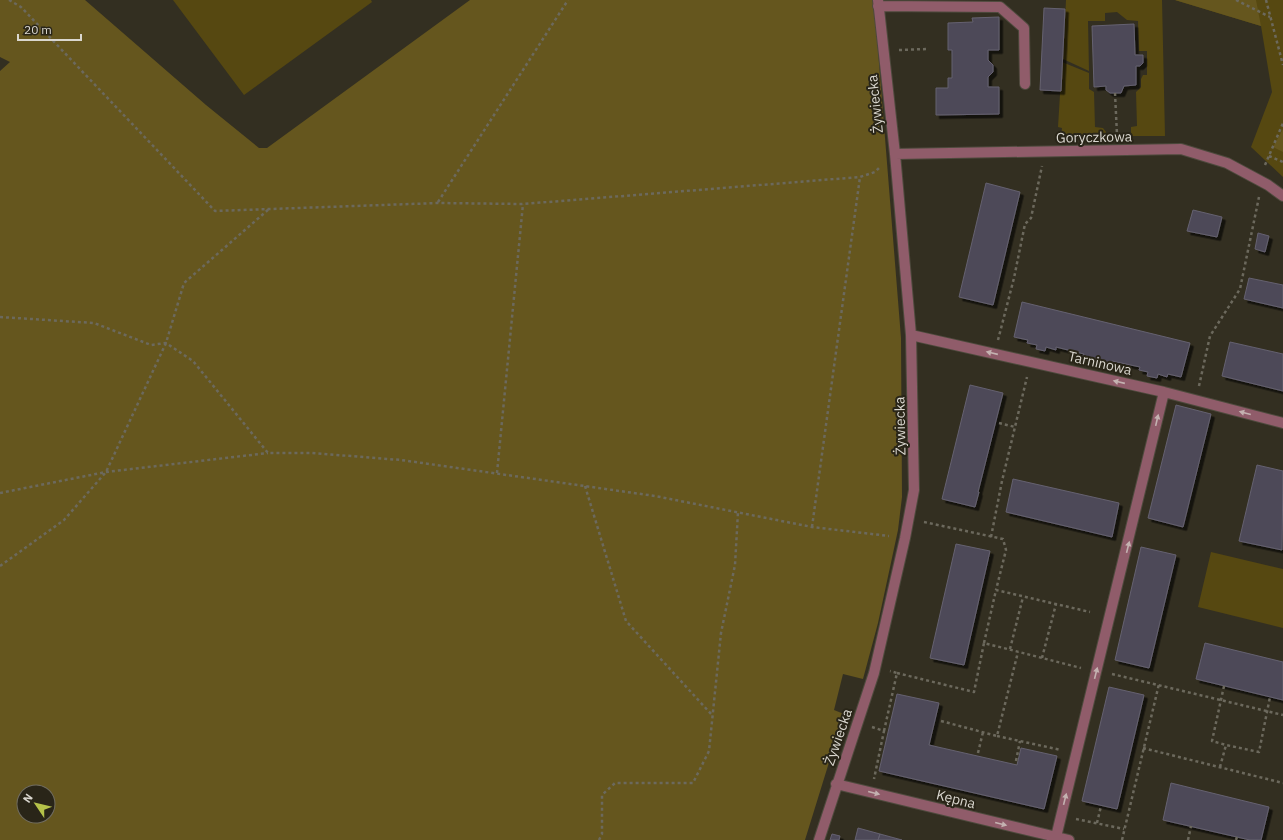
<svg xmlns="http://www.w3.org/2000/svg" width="1283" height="840" font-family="'IBM Plex Sans',sans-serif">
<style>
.green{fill:#564811}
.forest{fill:#65561e;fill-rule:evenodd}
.building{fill:#4d4a58;stroke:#656170;filter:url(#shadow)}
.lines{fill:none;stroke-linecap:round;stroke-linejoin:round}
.minor-casing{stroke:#4e4a3d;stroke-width:12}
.path{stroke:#6c695d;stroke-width:2.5;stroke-dasharray:3 3;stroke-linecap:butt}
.minor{stroke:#905c6a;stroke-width:10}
.oneway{fill:#c4b2b1}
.labels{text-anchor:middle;stroke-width:4;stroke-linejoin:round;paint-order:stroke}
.street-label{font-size:14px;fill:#dad7cf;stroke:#292518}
</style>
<defs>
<filter id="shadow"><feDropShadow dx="3.5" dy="3.5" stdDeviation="0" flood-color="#0009"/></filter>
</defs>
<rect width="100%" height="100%" fill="#332f21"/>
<path class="green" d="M 173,0 L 371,0 L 372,2 L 244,95 Z
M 1066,0 L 1162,0 L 1165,136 L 1131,136 L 1131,127 L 1137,126 L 1136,92 L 1141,87 L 1141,79 L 1143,75 L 1147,75 L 1147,51 L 1139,51 L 1138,21 L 1127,20 L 1117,12 L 1105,13 L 1105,21 L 1088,21 L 1089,71 L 1063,59 Z
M 1175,0 L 1283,0 L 1283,177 L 1251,147 L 1272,92 L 1261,26 Z
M 1062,62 L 1089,73 L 1089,89 L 1094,92 L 1095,127 L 1103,128 L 1106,132 L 1106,136 L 1061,137 L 1062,128 L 1058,127 Z
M 1211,552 L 1283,569 L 1283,628 L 1198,607 Z"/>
<path class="forest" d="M 0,0 L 85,0 L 206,105 L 259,148 L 267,148 L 470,0 L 874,0 L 901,338 L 902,497 L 898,530 L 878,623 L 863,679 L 843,674 L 834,710 L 844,714 L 805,840 L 0,840 L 0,71 L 10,62 L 0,57 ZM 24,792 L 48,792 L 48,816 L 24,816 Z
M 1175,0 L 1256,0 L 1261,26 Z
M 1283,129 L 1283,152 L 1273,147 Z"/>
<path class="building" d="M 1044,8 L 1065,9 L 1061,91 L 1040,90 Z
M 999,17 L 999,50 L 988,50 L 988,60 L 993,65 L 993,72 L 988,77 L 988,87 L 999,87 L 999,114 L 936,115 L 936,88 L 948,88 L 948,78 L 952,78 L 952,50 L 948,50 L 948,23 L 973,22 L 972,18 Z
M 1134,24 L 1135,55 L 1143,55 L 1143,63 L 1140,66 L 1136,66 L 1136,85 L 1124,86 L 1121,93 L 1110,93 L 1106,90 L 1106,86 L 1094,87 L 1092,26 Z
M 986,183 L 1020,192 L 993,305 L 959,297 Z
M 1193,210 L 1222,217 L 1217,237 L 1187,231 Z
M 1258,233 L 1269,236 L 1265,252 L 1255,249 Z
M 1249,278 L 1283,285 L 1283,308 L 1244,299 Z
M 1022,302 L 1190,343 L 1181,377 L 1168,374 L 1167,377 L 1158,374 L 1157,378 L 1147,376 L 1148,372 L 1139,370 L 1140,367 L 1112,361 L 1111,363 L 1102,361 L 1101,365 L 1091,362 L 1092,359 L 1083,356 L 1084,354 L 1056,347 L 1056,350 L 1046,347 L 1045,351 L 1036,349 L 1037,345 L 1027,343 L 1028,340 L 1014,337 Z
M 1230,342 L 1283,354 L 1283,391 L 1222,376 Z
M 970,385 L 1003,393 L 978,492 L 979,492 L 975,507 L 942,499 Z
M 1176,405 L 1211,414 L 1183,527 L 1148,518 Z
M 1257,465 L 1283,471 L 1282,550 L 1239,541 Z
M 1013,479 L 1119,503 L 1112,537 L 1006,512 Z
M 956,544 L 990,551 L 964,665 L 930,658 Z
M 1141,547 L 1176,555 L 1149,668 L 1115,660 Z
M 1205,643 L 1283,662 L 1283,700 L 1196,679 Z
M 1109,687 L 1144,695 L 1117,809 L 1082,801 Z
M 897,694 L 939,703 L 929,745 L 1017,765 L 1021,748 L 1057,756 L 1044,809 L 879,771 Z
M 1171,783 L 1269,807 L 1261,840 L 1250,840 L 1163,820 Z
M 858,828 L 880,834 L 878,840 L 855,840 Z
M 832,834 L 840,836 L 839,840 L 830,840 Z
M 880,834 L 902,840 L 878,840 Z"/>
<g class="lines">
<defs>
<path id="minor" d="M 878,6 L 1000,7 L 1024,28 L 1025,84
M 895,154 L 1181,149 L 1227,163 L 1268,185 L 1283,196
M 911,335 L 1164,392 L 1283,423
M 836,784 L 1069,840
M 1056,837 L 1164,392
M 819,840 L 874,673 L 905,538 L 914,490 L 911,335 L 895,154 L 878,0"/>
</defs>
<use href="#minor" class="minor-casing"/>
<path class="path" d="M 9,0 L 21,7 L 215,211 L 438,203 L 523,204 L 860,177 L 875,172 L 881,166
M 1236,0 L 1270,17
M 1266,0 L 1283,65
M 899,50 L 927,49
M 1115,93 L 1117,135
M 1269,156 L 1283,162
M 1265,165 L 1283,123
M 438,202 L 568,0
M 0,317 L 94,323 L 151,345 L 166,343 L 193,361 L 268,453 L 312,453 L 401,460 L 655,496 L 812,527 L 889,536
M 998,340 L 1014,278 L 1025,224 L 1031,218 L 1042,166
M 1199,386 L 1210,336 L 1240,289 L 1259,197
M 999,423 L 1015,427
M 497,473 L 523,204
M 585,486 L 626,621 L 712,715
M 0,493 L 106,472 L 268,453
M 924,522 L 1003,539 L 1006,550 L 996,590
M 812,527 L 860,177
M 991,537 L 1002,481 L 1027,377
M 0,566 L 64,520 L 106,472 L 166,343 L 184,283 L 269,209
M 984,643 L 996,590 L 1090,612
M 1010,649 L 1023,597
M 1042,658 L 1056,604
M 897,673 L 974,692 L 984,643 L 1081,668
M 1112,674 L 1283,715
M 1224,686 L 1212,741 L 1226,745
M 941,721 L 997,736 L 1018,652
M 872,727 L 884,731 L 874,779
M 884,731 L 897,673 L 890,671
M 997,736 L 1061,750
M 1143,748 L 1283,783
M 978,753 L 983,732
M 1016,761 L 1020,741
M 1220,767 L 1226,745 L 1259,752 L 1270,697
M 1076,819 L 1124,829
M 1097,823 L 1101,806
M 599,840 L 602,834 L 602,795 L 615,783 L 693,783 L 709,751 L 721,633 L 735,565 L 738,512
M 1122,840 L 1159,684
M 1188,840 L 1191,826
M 1236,840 L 1237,837"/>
<use href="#minor" class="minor"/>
</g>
<defs><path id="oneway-solid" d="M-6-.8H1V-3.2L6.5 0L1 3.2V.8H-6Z"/></defs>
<g class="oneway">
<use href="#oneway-solid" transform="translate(992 353) rotate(-167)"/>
<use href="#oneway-solid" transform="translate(1119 382) rotate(-167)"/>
<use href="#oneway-solid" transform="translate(1245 413) rotate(-165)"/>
<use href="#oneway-solid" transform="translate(1157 420) rotate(-77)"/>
<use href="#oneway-solid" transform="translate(1128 547) rotate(-76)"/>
<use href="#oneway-solid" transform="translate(1096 673) rotate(-76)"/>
<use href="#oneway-solid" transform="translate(874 793) rotate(14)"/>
<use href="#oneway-solid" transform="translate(1065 799) rotate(-76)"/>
<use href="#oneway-solid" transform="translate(1001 824) rotate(14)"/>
</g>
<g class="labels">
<g class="street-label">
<text transform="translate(875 104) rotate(-96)" y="5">Żywiecka</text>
<text transform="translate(1094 137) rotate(-1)" y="5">Goryczkowa</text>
<text transform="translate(1100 363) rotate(13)" y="5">Tarninowa</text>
<text transform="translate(900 426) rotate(-91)" y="5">Żywiecka</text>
<text transform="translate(838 737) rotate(-71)" y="5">Żywiecka</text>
<text transform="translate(956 799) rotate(14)" y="5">Kępna</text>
</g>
</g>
<g transform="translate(36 804) rotate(305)"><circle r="19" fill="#292518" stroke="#706c61"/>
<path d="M0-3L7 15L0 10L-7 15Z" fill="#b5c249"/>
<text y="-6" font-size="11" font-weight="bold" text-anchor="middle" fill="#dad7cf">N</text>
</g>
<path d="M18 34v6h63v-6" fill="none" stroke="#dad7cf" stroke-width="2"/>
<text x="24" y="34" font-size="12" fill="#dad7cf" stroke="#292518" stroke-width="3" paint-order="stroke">20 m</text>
</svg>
